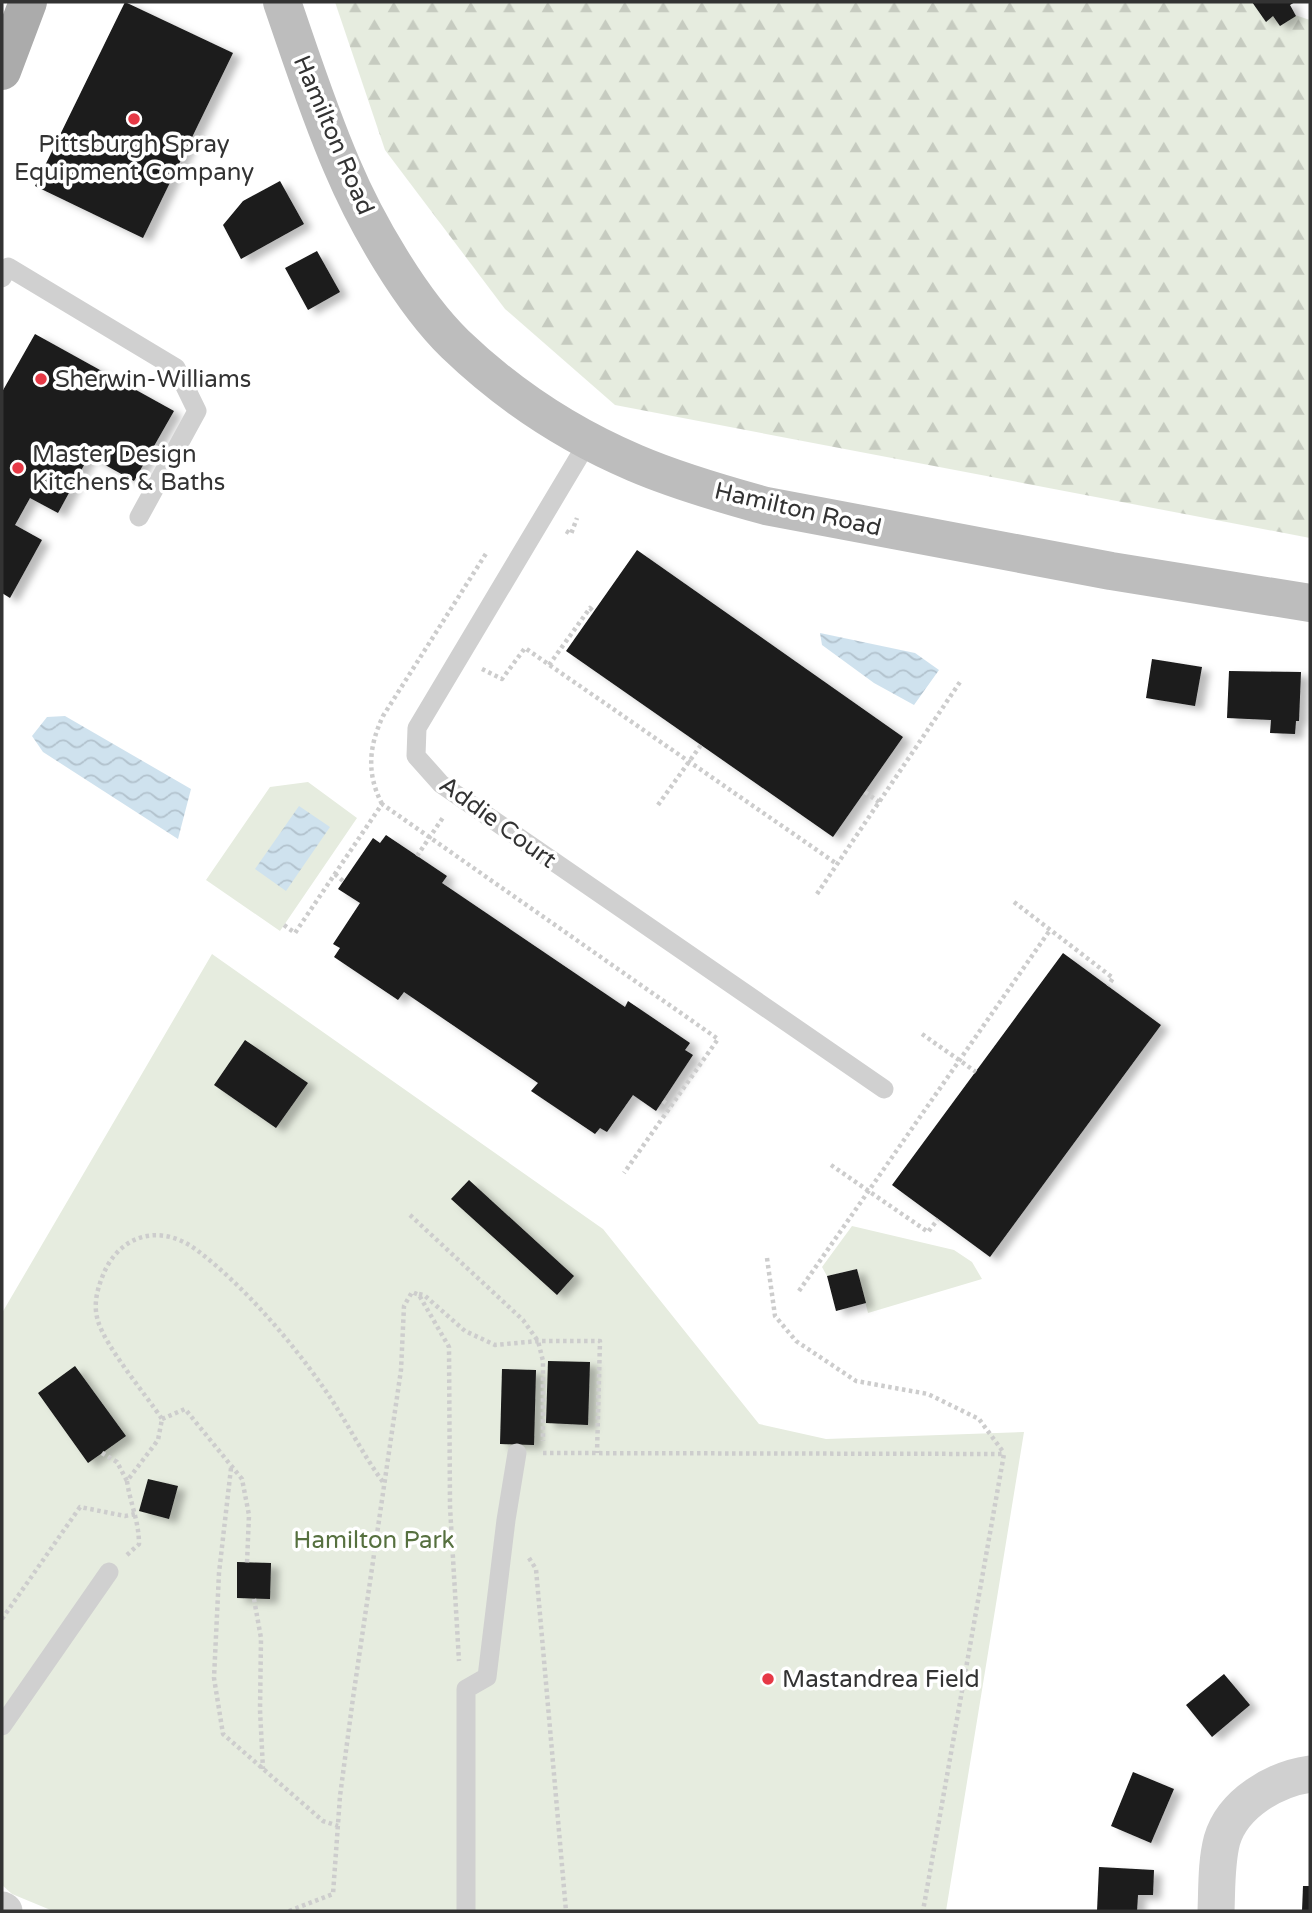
<svg xmlns="http://www.w3.org/2000/svg" width="1312" height="1913" font-family="'Varela Round',sans-serif">
<style>
.forest{fill:url(#forest-firs)}
.park{fill:#e6ecdf}
.water{fill:url(#water-waves)}
.building{fill:#1a1a1a;filter:url(#shadow)}
.lines{fill:none;stroke-linecap:round;stroke-linejoin:round}
.path{stroke:#cdcdcd;stroke-width:4.5;stroke-dasharray:3.5 3.5;stroke-linecap:butt}
.lane{stroke:#d0d0d0;stroke-width:19}
.street{stroke:#d0d0d0;stroke-width:37}
.secondary{stroke:#bdbdbd;stroke-width:38}
.primary{stroke:#ababab;stroke-width:38}
.poi-dot{fill:#e63946;stroke:#fff;stroke-width:2.5}
.labels{text-anchor:middle;stroke-width:7;stroke-linejoin:round;paint-order:stroke}
.street-label{font-size:24px;fill:#333;stroke:#fff}
.poi-label{font-size:24px;fill:#333;stroke:#fff;text-anchor:start}
.park-label{font-size:24px;fill:#56703f;stroke:#fff}
</style>
<defs>
<pattern id="forest-firs" width="22" height="20" patternUnits="userSpaceOnUse" patternTransform="scale(1.75)"><rect width="22" height="20" fill="#e6ecdf"/><path d="M5 1l3.5 6h-7zM16 11l3.5 6h-7z" fill="#c6cbc0"/></pattern>
<pattern id="water-waves" width="16" height="10" patternUnits="userSpaceOnUse" patternTransform="scale(1.75)"><rect width="16" height="10" fill="#cfe2ee"/><path d="M0 5q4-4 8 0t8 0" fill="none" stroke="#b2c2cd"/></pattern>
<filter id="shadow"><feDropShadow dx="8" dy="4.5" stdDeviation="3.5" flood-color="#0004"/></filter>
</defs>
<rect width="100%" height="100%" fill="#fff"/>
<path class="forest" d="M 335,2 L 1256,2 L 1310,20 L 1310,538 L 615,405 L 505,309 L 385,150 Z"/>
<path class="park" d="M 308,782 L 357,818 L 280,931 L 206,880 L 270,787 Z
M 212,954 L 603,1229 L 759,1424 L 826,1439 L 1024,1432 L 946,1911 L 53,1911 L 12,1894 L 2,1885 L 2,1313 Z
M 852,1226 L 954,1250 L 972,1262 L 982,1279 L 868,1313 L 857,1269 L 827,1276 L 822,1267 Z"/>
<path class="water" d="M 820,633 L 915,653 L 939,670 L 914,705 L 874,683 L 822,645 Z
M 65,716 L 191,789 L 178,839 L 43,752 L 32,736 L 47,717 Z
M 299,806 L 330,827 L 286,891 L 255,869 Z"/>
<path class="building" d="M 125,2 L 233,53 L 143,238 L 35,186 Z
M 1252,2 L 1295,2 L 1290,5 L 1296,16 L 1280,26 L 1273,16 L 1266,22 Z
M 280,181 L 304,224 L 241,259 L 223,225 L 243,201 Z
M 317,251 L 340,292 L 308,310 L 285,268 Z
M 35,334 L 174,411 L 134,481 L 89,456 L 58,513 L 30,498 L 15,525 L 42,540 L 10,598 L 2,593 L 2,392 Z
M 637,550 L 903,737 L 833,837 L 566,651 Z
M 1152,659 L 1202,667 L 1195,706 L 1146,698 Z
M 1229,671 L 1301,672 L 1299,721 L 1296,721 L 1295,734 L 1270,733 L 1271,720 L 1227,718 Z
M 386,835 L 447,876 L 442,883 L 625,1007 L 628,1001 L 690,1043 L 685,1050 L 693,1055 L 656,1111 L 633,1095 L 607,1132 L 600,1128 L 595,1134 L 531,1091 L 538,1083 L 404,992 L 398,1000 L 334,957 L 340,948 L 333,944 L 360,903 L 338,889 L 373,838 L 380,843 Z
M 1063,953 L 1161,1025 L 990,1257 L 892,1185 Z
M 245,1040 L 308,1083 L 276,1128 L 214,1085 Z
M 469,1180 L 574,1276 L 557,1295 L 451,1199 Z
M 857,1269 L 866,1303 L 836,1311 L 827,1276 Z
M 548,1361 L 590,1362 L 588,1425 L 546,1423 Z
M 75,1366 L 126,1436 L 88,1463 L 38,1393 Z
M 502,1369 L 536,1370 L 534,1445 L 500,1444 Z
M 148,1479 L 178,1486 L 169,1519 L 139,1511 Z
M 237,1562 L 271,1563 L 270,1599 L 237,1598 Z
M 1224,1674 L 1250,1705 L 1212,1737 L 1186,1705 Z
M 1133,1772 L 1174,1789 L 1151,1843 L 1111,1826 Z
M 1099,1867 L 1154,1870 L 1153,1895 L 1138,1895 L 1137,1911 L 1097,1911 Z
M 1303,1886 L 1310,1886 L 1310,1911 L 1302,1911 Z"/>
<g class="lines">
<path class="path" d="M 566,531 L 571,534 L 577,518
M 549,665 L 590,608 L 593,611
M 482,669 L 502,679 L 525,648 L 837,864
M 865,792 L 879,802
M 382,804 C 366,773 369,746 383,716 L 487,552
M 658,805 L 701,745
M 417,856 L 444,816
M 335,874 L 343,881
M 817,894 L 960,682
M 1014,902 L 1113,978 L 1108,986
M 284,925 L 295,933 L 382,804 L 718,1039 L 624,1173
M 922,1034 L 976,1072
M 663,1101 L 670,1106
M 831,1165 L 928,1232 L 938,1219
M 410,1215 L 523,1320 L 538,1341 L 543,1361 L 543,1441
M 767,1258 L 775,1316 L 796,1341 L 856,1381 L 928,1394 L 979,1419 L 1004,1453
M 799,1291 L 1050,930
M 419,1294 L 424,1295 L 465,1331 L 495,1345 L 538,1341 L 600,1341 L 597,1453
M 162,1419 L 185,1409 L 242,1479 L 249,1515 L 247,1563
M 102,1453 L 117,1462 L 127,1481
M 543,1453 L 1004,1454 L 923,1911
M 231,1468 L 219,1573 L 214,1678 L 223,1734 L 323,1821 L 338,1826
M 127,1555 L 139,1544 C 139,1521 130,1503 127,1481 L 158,1440 L 162,1419 C 146,1395 105,1346 98,1321 C 93,1305 97,1290 103,1275 C 120,1233 162,1223 198,1251 C 244,1286 290,1340 323,1387 C 345,1418 361,1452 383,1482
M 529,1558 L 536,1569 L 566,1911
M 254,1599 L 261,1638 L 260,1710 L 263,1769
M 2,1619 L 80,1507 L 125,1516 L 135,1514
M 289,1911 L 333,1894 L 340,1796 L 353,1698 L 401,1370 L 404,1306 L 412,1292 L 419,1295 L 449,1347 L 450,1507 L 459,1661"/>
<path class="lane" d="M 2,278 L 8,267 L 176,368 L 197,411 L 139,517
M 589,440 L 417,728 L 416,756 L 441,784 L 884,1089
M 2,1726 L 109,1572
M 466,1911 L 466,1689 L 487,1677 L 506,1520 L 517,1453"/>
<path class="street" d="M 2,1910 L 4,1911
M 1216,1911 C 1217,1888 1216,1863 1222,1840 C 1233,1803 1275,1779 1310,1774"/>
<path class="secondary" d="M 282,2 C 301,57 319,113 342,166 C 366,223 411,301 455,344 C 507,394 569,435 635,463 C 677,481 722,494 766,506 L 1111,571 L 1310,603"/>
<path class="primary" d="M 2,71 L 28,2"/>
</g>
<g class="poi-dot">
<circle cx="134" cy="119" r="7"/>
<circle cx="41" cy="379" r="7"/>
<circle cx="18" cy="468" r="7"/>
<circle cx="768" cy="1679" r="7"/>
</g>
<g class="labels">
<g class="street-label">
<text transform="translate(334 135) rotate(67)" y="8">Hamilton Road</text>
<text transform="translate(798 509) rotate(13)" y="8">Hamilton Road</text>
<text transform="translate(498 822) rotate(36)" y="8">Addie Court</text>
</g>
<g class="poi-label">
<text x="134" y="152" text-anchor="middle">Pittsburgh Spray<tspan x="134" dy="28">Equipment Company</tspan></text>
<text x="55" y="387">Sherwin-Williams</text>
<text x="32" y="462">Master Design<tspan x="32" dy="28">Kitchens &amp; Baths</tspan></text>
<text x="782" y="1687">Mastandrea Field</text>
</g>
<g class="park-label">
<text x="374" y="1548">Hamilton Park</text>
</g>
</g>
<rect width="1312" height="1913" fill="none" stroke="#333333" stroke-width="7"/>
</svg>
